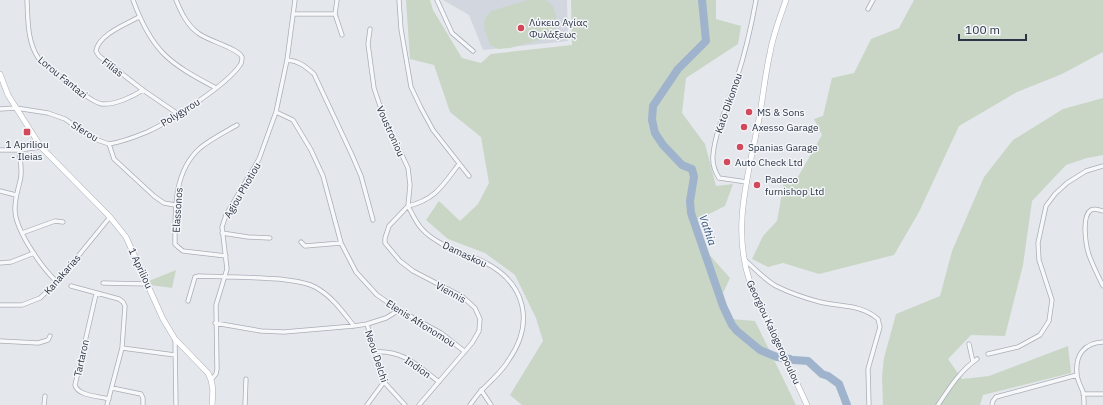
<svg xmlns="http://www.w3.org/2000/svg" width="1103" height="405" font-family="'IBM Plex Sans',sans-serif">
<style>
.built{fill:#d2d6de}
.green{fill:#c9d6c5}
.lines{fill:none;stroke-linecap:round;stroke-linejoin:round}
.stream{stroke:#9fb4cc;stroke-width:1.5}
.river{stroke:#9fb4cc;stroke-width:8}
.street-casing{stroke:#a9aeb7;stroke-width:5}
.secondary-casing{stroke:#a9aeb7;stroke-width:6}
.street{stroke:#f7f8fa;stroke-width:3.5}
.secondary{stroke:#fff;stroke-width:5}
.poi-dot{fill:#d1495b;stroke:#f4f6f9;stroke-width:1.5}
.labels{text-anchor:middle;stroke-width:3;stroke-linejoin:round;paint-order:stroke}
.poi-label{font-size:10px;fill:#2b3445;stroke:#f4f6f9;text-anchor:start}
.street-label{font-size:10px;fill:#2b3445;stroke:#f4f6f9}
.water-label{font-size:11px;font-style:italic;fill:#34527a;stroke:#f4f6f9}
</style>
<rect width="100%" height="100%" fill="#e4e7ec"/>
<path class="built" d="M 443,0 L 567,0 L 568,41 L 483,50 L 469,15 Z"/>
<path class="green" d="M 406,0 L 430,0 L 433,10 L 462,58 L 481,63 L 491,54 L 572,45 L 571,0 L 716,0 L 716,19 L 741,26 L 738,44 L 686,78 L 682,113 L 705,144 L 716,186 L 733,184 L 725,206 L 693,222 L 698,242 L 730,278 L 723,293 L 731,319 L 755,321 L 796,405 L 522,405 L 510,395 L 543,341 L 536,318 L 515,275 L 485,253 L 448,239 L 426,220 L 439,201 L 460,221 L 478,204 L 489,183 L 481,137 L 450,112 L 434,65 L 410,59 Z
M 528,0 C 533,0 539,0 544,0 C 557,3 558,22 555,32 L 547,38 L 510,48 L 498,49 L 490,45 L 485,31 L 484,23 L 486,17 L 491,11 Z
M 914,0 L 1103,0 L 1103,52 L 1062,74 L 1017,92 L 959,126 L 919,212 L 894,255 L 819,274 L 783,263 L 768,267 L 752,259 L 763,236 L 777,221 L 784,182 L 795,182 L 822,135 L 814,119 L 823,116 L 832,78 L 854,73 L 871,39 L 899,28 Z
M 1103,98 L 1103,155 L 1087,158 L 1066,165 L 1032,201 L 1023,265 L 1005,336 L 971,335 L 948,359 L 962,379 L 989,376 L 1068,346 L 1071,373 L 983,395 L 980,405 L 883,405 L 882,376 L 884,358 L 896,314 L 940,296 L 952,251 L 984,177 L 1013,140 L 1063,109 Z
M 176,270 L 172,288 L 150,285 L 149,281 Z"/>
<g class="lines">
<path class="stream" d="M 790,359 L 794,360"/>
<path class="river" d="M 702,0 L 706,41 L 678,69 L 653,106 L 652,120 L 655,133 L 663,145 L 682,165 L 692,169 L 694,177 L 690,201 L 691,213 L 723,306 L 732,325 L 737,331 L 760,350 L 777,357 L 790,359
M 794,360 L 808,361 L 822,374 L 828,376 L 839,384 L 847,405"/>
<defs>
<path id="street" d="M 27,0 C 28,20 27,42 39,59 C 51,69 90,103 102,104 C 115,105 132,97 143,90
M 133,0 C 152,52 169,63 216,88
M 399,0 L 401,29 L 411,87 L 421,108 L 433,130 L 469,176
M 437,0 L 452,33 L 473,51
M 868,9 L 873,0
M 293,14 L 335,14 L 337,0
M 335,14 L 342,35
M 139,17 C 126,24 98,35 96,51 L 99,56 L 143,90 L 178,114
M 370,29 L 368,44 L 374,88 L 383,115 L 408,168 L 410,185 L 408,206 L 389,226 L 385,238 L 385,243 L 400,261 L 413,271 L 463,297 L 475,308 L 480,319 L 479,331 L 472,343 L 419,405
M 287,60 C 299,61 305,66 314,74 L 352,155 L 361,176 L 373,220
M 0,109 L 16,108 L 48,113 L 65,119 L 92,138 L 109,144
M 276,112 L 293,120 L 311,150 L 323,176 L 341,243 L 356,272 L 377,295 L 399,310 L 441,333 L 464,351
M 109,144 C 122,142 135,137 147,132 C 169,122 227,85 240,65 C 242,63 242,60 242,57 C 238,48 208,41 198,33 C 187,25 181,12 176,0
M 109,144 L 114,159 L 154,196 L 164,203 L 175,205
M 0,150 L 19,150 L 41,147
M 19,150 C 20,160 23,171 20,181 C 18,190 15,198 15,208 C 14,229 42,268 57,282
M 747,182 L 719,178 C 714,170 712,164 713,155 C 715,132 728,103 736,81 C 745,54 751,28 756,0
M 0,191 L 16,195
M 408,206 C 412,213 416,223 422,229 C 427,235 435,240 442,244 C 454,253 471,255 484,262 C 526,283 535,323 508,361 C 501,373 490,381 481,391 C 477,395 474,400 470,405
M 408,206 C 435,200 443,185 459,164
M 1103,211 C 1099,210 1095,208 1091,210 C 1081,216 1086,246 1089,255 C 1093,266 1098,276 1103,286
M 22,233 L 55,221 L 63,222
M 222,233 L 248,237 L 270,238
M 301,242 L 305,246 L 341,243
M 226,256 L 183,251 L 178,247 L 175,244 C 175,211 173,172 200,148 C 211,139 225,132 237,125
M 745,260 C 755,269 765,280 776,286 C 790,293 805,298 820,302 C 840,307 861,304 878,319 L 880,327 L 868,369 L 869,405
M 0,263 L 11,262 L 34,253
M 103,283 L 148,284
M 71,286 L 119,299 L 123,302 L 125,306 L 122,348 L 107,405
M 96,294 L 75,385 C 78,396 98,396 109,399
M 188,301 L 195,277 L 199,276 C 226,277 252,277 279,279 C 291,281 304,281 315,287 C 332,296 343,312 354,326
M 0,305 L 22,305 L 40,298 L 57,282 L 110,217
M 215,323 L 261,331 L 284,332 L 354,326 L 367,324 L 386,318 L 399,310
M 367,324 L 384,382 L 405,405
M 175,340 L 176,405
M 0,341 L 38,343 L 48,340 L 50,336
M 969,344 L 973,362
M 122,348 L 175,355
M 374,352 C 403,350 417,365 439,382
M 988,354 L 1018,347 L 1040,335 L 1049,321 L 1052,300 L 1039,260 L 1038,243 L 1046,206 L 1055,194 L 1067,183 L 1086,171 L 1103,166
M 211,380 L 216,374 L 217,369 L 216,305 L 227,269 L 222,227 L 226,215 L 259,159 L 276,112 L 287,60 L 295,0
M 112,388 L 141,394 L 143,398 L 143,405
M 481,390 L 491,405
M 1083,394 L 1103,394
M 44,405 L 45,396
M 245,405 L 246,379
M 367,405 L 384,382
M 938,405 C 950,387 960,371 977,359
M 992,405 L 993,401 L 996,397 L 1077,375
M 1084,405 C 1084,401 1084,396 1083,392 C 1081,386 1077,380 1077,374 C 1075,355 1084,343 1103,342"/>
<path id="secondary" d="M 786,0 C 780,17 773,35 770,53 C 765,75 763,97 759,119 C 749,173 731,228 750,282 L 807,405
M 0,74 L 8,95 L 41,147 L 110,217 L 126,237 L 163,319 L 175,339 L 208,373 C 214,384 213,393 212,405"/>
</defs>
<use href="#street" class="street-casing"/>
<use href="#secondary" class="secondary-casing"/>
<use href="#street" class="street"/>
<use href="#secondary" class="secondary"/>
</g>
<g class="poi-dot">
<circle cx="521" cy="28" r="4"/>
<circle cx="749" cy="112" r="4"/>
<circle cx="744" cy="127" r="4"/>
<rect x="23" y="128" width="8" height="8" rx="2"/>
<circle cx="740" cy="147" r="4"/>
<circle cx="727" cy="162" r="4"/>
<circle cx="757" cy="185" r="4"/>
</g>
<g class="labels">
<g class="poi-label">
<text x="529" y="26">Λύκειο Αγίας<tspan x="529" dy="12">Φυλάξεως</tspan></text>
<text x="757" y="116">MS &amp; Sons</text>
<text x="752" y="131">Axesso Garage</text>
<text x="27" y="148" text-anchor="middle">1 Apriliou<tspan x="27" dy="12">- Ileias</tspan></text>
<text x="748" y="151">Spanias Garage</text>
<text x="735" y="166">Auto Check Ltd</text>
<text x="765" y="183">Padeco<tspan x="765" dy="12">furnishop Ltd</tspan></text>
</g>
<g class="street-label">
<text transform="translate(113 67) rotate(38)" y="4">Filias</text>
<text transform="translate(63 77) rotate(39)" y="4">Lorou Fantazi</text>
<text transform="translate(728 103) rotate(-71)" y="4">Kato Dikomou</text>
<text transform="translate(180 112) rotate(-32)" y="4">Polygyrou</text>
<text transform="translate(85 131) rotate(31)" y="4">Sferou</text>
<text transform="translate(391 131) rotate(66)" y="4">Voustroniou</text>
<text transform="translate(242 190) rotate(-60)" y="4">Agiou Photiou</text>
<text transform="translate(177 210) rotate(-86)" y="4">Elassonos</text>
<text transform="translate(465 254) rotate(25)" y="4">Damaskou</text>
<text transform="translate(141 268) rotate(65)" y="4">1 Apriliou</text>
<text transform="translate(62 274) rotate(-49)" y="4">Kanakarias</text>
<text transform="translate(451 292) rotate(29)" y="4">Viennis</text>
<text transform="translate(421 323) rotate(32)" y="4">Elenis Aftonomou</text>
<text transform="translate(774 332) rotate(65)" y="4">Georgiou Kalogeropoulou</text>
<text transform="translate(377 356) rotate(72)" y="4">Neou Delchi</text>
<text transform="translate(81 358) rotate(-77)" y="4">Tartaron</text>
<text transform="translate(418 367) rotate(35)" y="4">Indion</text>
</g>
<g class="water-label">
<text transform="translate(708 230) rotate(71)" y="4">Vathia</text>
</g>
</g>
<path d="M959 34v6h67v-6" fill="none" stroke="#2b3445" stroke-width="2"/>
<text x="965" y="34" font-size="12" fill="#2b3445" stroke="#f4f6f9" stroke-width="3" paint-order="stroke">100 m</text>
</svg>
